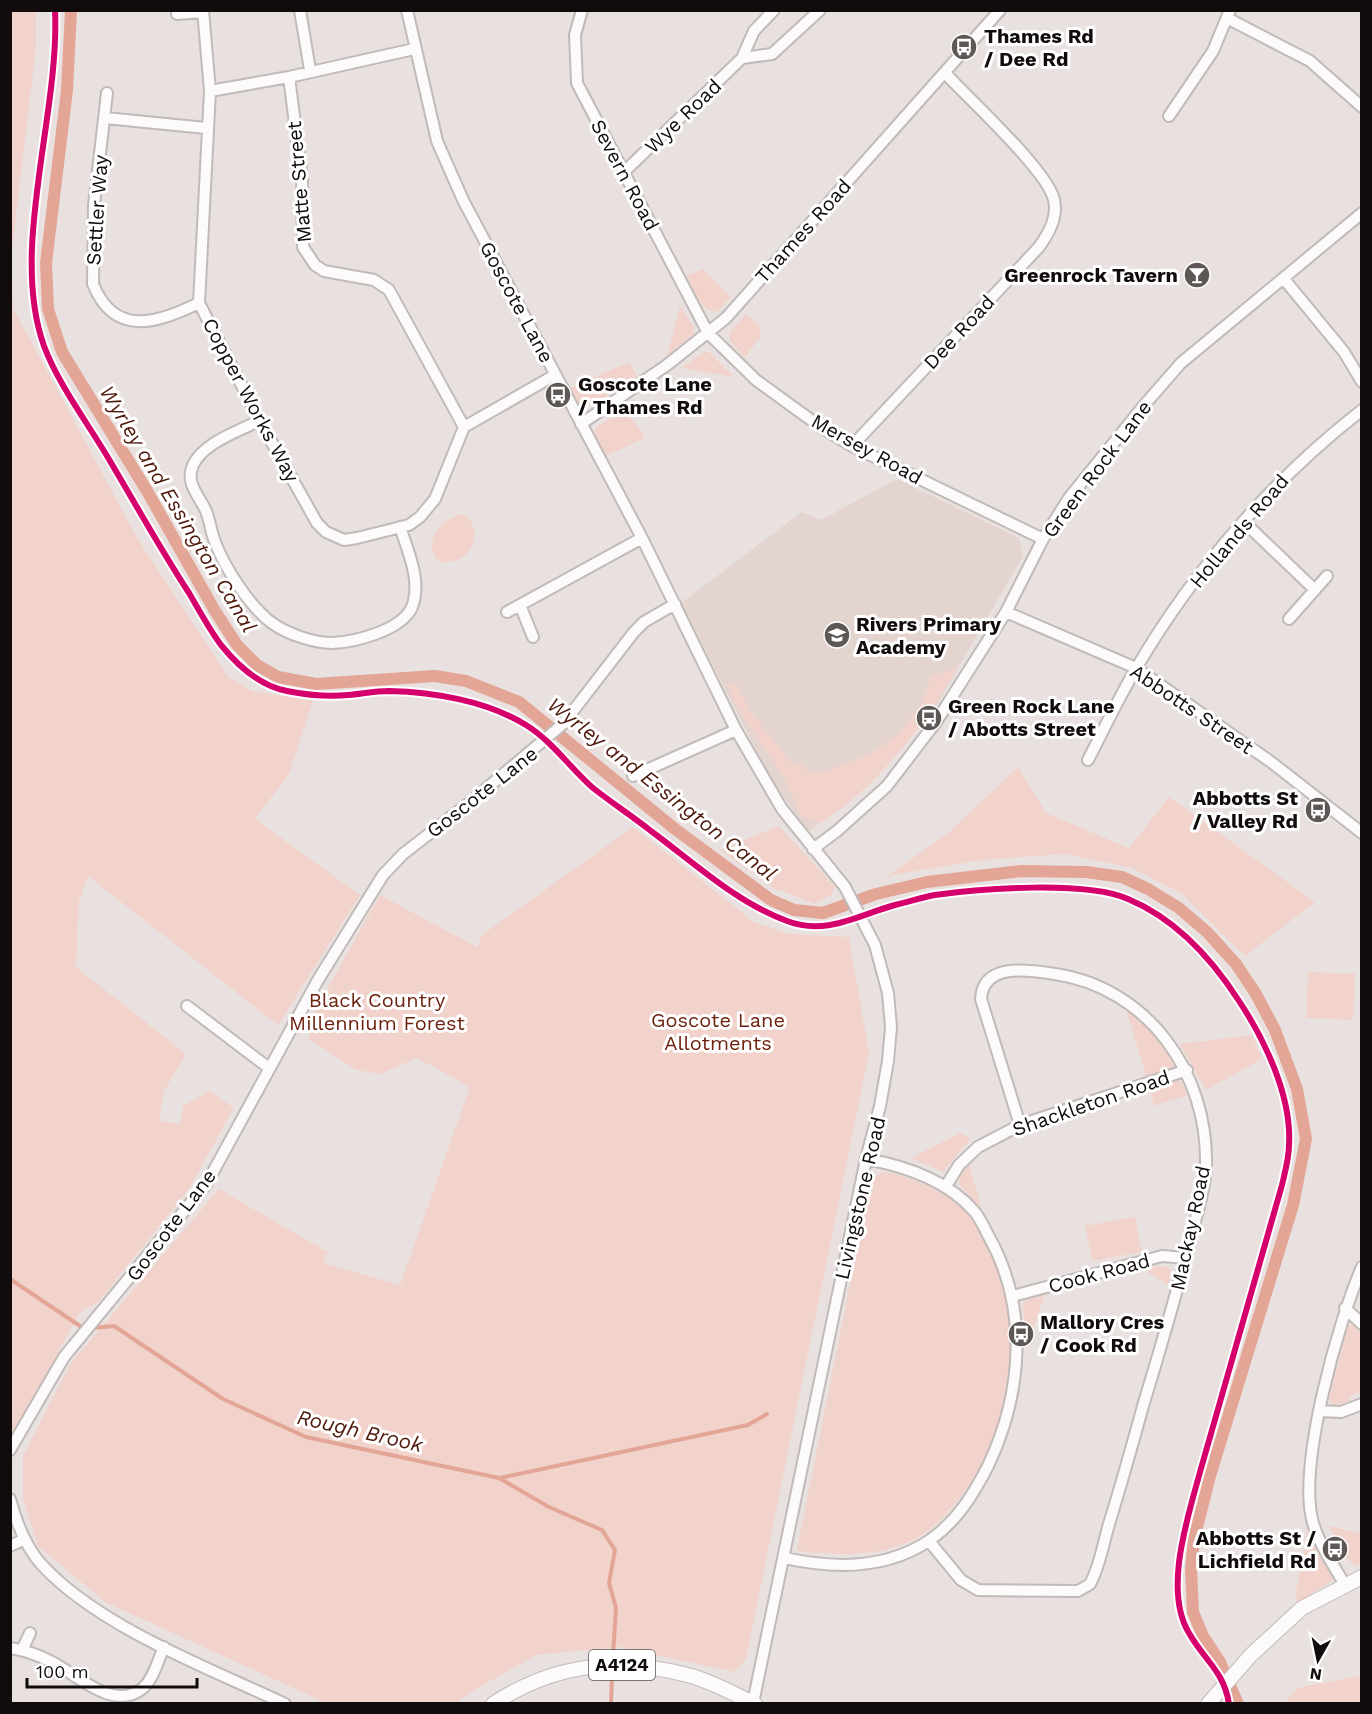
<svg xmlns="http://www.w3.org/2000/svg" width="1372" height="1714" font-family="'Work Sans',sans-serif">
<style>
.built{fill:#e4d4d0}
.green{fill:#f2d3cb}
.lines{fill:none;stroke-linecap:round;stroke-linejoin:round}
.stream{stroke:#e3a595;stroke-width:4}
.canal{stroke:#e3a595;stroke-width:12}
.minor-casing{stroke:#c0bab8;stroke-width:14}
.major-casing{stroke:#c0bab8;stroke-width:16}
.minor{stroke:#fcfafa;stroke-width:10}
.major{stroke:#fcfafa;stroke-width:14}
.cycleway-casing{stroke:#fff;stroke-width:10}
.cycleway{stroke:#d6006c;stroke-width:6}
.labels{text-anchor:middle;stroke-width:6;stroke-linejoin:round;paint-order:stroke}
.shield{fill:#fff;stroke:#585554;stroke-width:1.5}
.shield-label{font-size:18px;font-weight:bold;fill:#110c0b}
.poi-label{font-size:20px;font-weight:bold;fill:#110c0b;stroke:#fff;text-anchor:start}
.street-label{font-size:20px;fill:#110c0b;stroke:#fff}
.park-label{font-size:20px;fill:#6d210d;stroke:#fff}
.water-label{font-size:21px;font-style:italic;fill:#4e180b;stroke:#fff}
</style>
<rect width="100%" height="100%" fill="#e9e1df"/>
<path class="built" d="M 897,479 L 1019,538 L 1023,556 L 933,711 L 867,786 L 808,832 L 769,775 L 681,603 L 802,512 L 821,520 Z"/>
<path class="green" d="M 36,11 L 36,47 L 11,258 L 13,308 L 136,536 L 228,677 L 252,691 L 313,701 L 289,774 L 255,819 L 360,895 L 278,1025 L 88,876 L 79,901 L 76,967 L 186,1054 L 164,1091 L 159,1121 L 180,1124 L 183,1106 L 209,1091 L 234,1108 L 188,1190 L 98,1302 L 80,1312 L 16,1429 L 11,1432 L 10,11 Z
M 703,269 L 731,297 L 717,312 C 700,312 694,289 687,276 Z
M 680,306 L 694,327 L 693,334 L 667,356 Z
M 746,314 L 759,325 L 761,336 L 745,357 L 730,341 L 729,333 Z
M 704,352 L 709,352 L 734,377 L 681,368 Z
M 629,362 L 637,376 L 593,405 L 579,404 L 570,388 Z
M 625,409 L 645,438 L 606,456 L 595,436 L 595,428 Z
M 464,514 C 479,524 477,548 462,558 C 454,562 447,562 439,562 C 421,542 441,517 464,514 Z
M 958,667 C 925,724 877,788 820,823 L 801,816 L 787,783 L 735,704 L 728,684 L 738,686 L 751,712 L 792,764 L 804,765 L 807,771 C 827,775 829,768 847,763 C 889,749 919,721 931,677 Z
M 1018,767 L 1046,813 L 1129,848 L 1169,797 L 1315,902 L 1245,956 L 1182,894 L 1132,868 L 1064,854 L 983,860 L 887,876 L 947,834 Z
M 779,826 L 835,887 L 831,895 L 815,904 L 773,888 L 720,850 Z
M 633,827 L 754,922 L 788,934 L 849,937 L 869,1053 L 746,1659 L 734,1672 L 620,1647 L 536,1655 L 471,1692 L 457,1703 L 326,1703 L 105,1602 L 38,1546 L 23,1499 L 23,1456 L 71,1363 L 219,1189 L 328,1252 L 323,1263 L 400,1285 L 470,1087 L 417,1058 L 380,1074 L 356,1070 L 309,1039 L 314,1013 L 380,895 L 477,947 L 482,935 Z
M 1308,972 L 1355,974 L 1353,1020 L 1306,1018 Z
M 1126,1009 L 1161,1042 L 1174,1066 L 1146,1076 Z
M 1252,1035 L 1262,1059 L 1206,1090 L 1180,1044 Z
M 1176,1080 L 1182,1082 L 1188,1095 L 1154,1106 L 1150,1090 Z
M 960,1133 L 971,1138 L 943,1172 L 911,1158 Z
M 969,1164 L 970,1168 L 982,1210 L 959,1184 L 960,1176 Z
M 882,1172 C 896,1173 908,1178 921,1183 C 941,1192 964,1204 976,1222 C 1028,1303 1020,1422 961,1496 C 948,1513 934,1529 915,1539 C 880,1557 841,1555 804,1552 L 797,1549 L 871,1179 Z
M 1135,1217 L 1142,1252 L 1092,1261 L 1085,1226 Z
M 1156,1266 L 1165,1266 L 1172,1271 L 1168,1285 L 1143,1269 Z
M 1045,1294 L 1026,1349 L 1023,1303 L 1027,1299 Z
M 1354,1325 L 1361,1334 L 1361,1392 L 1352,1395 L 1348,1402 L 1333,1405 L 1329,1398 L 1348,1326 Z
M 1328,1526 L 1361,1533 L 1361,1564 L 1356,1566 L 1347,1559 Z
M 1307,1530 L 1333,1580 L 1297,1603 L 1295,1597 Z
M 1358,1676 L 1361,1677 L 1361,1703 L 1285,1703 L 1297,1688 Z"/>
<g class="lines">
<path class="stream" d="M 10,1279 L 83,1328
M 91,1328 L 114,1326 L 223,1399 L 306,1437 L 499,1478 L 549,1507 L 602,1530 L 615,1550 L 609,1583 L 616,1608 L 613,1655
M 500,1478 L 748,1425 L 767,1414
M 611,1704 L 612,1675"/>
<path class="canal" d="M 71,10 L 67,90 L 46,263 L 48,309 L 62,352 L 147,491 L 215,611 L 237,645 L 257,665 L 278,677 L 316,684 L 435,676 L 466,681 L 519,702 L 675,829 L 771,900 L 794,910 L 823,913 L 876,894 L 927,882 L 1021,871 L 1086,872 L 1122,877 L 1148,889 L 1179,908 L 1207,932 L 1236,964 L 1256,994 L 1275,1030 L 1297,1089 L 1306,1139 L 1293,1205 L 1210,1476 L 1194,1539 L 1191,1569 L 1193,1612 L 1203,1636 L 1220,1662 L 1238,1704"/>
<defs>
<path id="minor" d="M 203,10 L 210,91
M 300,10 L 310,70
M 407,10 L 437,141 L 463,200 L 642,538 L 736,730 L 782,809 L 845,887 L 875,945 L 888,993 L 891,1027 L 888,1061 L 880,1106 L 866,1159 L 753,1703
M 582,10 L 575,35 L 577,83 L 708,333 L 756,380 L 822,428 L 852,446 L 1043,539
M 177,14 L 203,12
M 1227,18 L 1310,61 L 1362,107
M 414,49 L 289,77 L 210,91 L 199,303 L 267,434 L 317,523 L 326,532 L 344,540 L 357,538 L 409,525 L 420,517 L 435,499 L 464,427 L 555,375
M 742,58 L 772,54 L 820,10
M 289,77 L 302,178 L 303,247 L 315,265 L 324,271 L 374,280 L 389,290 L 464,427
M 107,93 L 94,205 L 93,284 C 115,339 159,322 199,303
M 1169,116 L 1213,51 L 1230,10
M 105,118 L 206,128
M 623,173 L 742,58 L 754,31 L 774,10
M 1284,279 L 1344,352 L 1362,382
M 260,420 C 238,432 204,442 193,465 C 185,484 199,495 206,511 C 210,521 211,532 215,542 C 225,568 249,606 272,623 C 287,634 314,643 332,643 C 356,642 402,630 412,607 C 422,582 408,551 400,527
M 581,424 L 667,365 L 726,318 L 1000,10
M 852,446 L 1039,247 C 1049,233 1058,217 1054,200 C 1048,171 968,98 945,73
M 1244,522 L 1315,590
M 520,605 L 533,637
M 507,612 L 642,538
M 1006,612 L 1136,668 L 1271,762 L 1362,833
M 1289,619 L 1327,576
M 1088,760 C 1104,729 1119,697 1137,667 C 1194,570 1273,479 1362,410
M 633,776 L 736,730
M 813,849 L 837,831 L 887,786 L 936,722 L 1006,612 L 1043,539 L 1069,498 L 1146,403 L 1181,363 L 1362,213
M 187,1006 L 269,1068
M 946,1186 L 959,1165 L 978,1147 L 1020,1125 L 1187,1070
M 1013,1296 L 1162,1256 L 1186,1258
M 1345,1308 L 1362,1324
M 1319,1411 L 1341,1412 L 1362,1404
M 10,1450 L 64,1357 L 207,1183 L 318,980 L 383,875 L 403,854 L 469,803 L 563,724 L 634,632 L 644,622 L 675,604
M 10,1499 C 16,1521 26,1548 42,1565 C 99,1627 209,1668 285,1704
M 929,1541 L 961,1580 L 978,1590 L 1078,1591 L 1090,1584 C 1100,1566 1103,1544 1109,1524 C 1121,1485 1132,1446 1143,1406 C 1160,1350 1177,1293 1191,1236 C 1197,1214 1205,1189 1206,1165 C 1208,1074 1149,988 1055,974 C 1029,970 983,962 981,999 L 1020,1125
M 10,1546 L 25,1539
M 785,1558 C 834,1569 886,1570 930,1540 C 957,1521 973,1495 988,1466 C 1023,1392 1029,1307 988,1235 C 984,1227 980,1218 974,1211 C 947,1180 905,1166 866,1159
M 1345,1585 C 1334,1566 1319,1544 1313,1523 C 1297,1467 1338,1322 1362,1267
M 10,1648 C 24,1650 38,1655 50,1661 C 76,1673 113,1713 143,1688 C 154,1678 158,1660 164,1647
M 22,1650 L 30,1633"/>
<path id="major" d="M 493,1704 C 555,1663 620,1656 691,1676 C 713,1682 734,1694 755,1704
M 1208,1704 L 1251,1655 L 1302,1608 L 1362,1577"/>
</defs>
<use href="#minor" class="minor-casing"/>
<use href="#major" class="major-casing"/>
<use href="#minor" class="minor"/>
<use href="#major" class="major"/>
<defs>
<path id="cycleway" d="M 55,10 C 60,114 9,249 44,346 C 58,384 89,425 110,461 C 136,505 161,550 189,593 C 199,610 209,629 221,645 C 238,666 260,686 287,691 C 307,695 328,697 348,695 C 361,694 375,691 389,691 C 434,692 487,701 526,725 C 552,741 571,769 593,788 C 612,803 632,816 651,831 C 693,862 737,903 787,921 C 826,936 858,915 895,905 C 909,902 922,897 935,895 C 981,888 1087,881 1128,899 C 1176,919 1212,959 1239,1001 C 1265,1040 1292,1097 1289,1145 C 1289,1158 1285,1172 1282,1185 L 1200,1472 C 1188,1517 1163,1590 1189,1633 C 1204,1660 1224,1671 1229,1704"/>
</defs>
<use href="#cycleway" class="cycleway-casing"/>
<use href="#cycleway" class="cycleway"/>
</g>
<defs>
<symbol id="bus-disc" viewBox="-11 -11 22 22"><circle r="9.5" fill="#5d5755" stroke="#fff"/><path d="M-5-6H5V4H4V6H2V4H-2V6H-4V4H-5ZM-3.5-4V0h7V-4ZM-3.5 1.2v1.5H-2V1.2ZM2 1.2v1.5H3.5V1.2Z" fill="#fff"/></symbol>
<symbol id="bar-disc" viewBox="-11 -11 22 22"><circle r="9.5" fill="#5d5755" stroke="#fff"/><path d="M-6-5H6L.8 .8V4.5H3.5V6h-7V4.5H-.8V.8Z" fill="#fff"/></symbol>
<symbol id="school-disc" viewBox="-11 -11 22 22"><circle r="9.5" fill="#5d5755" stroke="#fff"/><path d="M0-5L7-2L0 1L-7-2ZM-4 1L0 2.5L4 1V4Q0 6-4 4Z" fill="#fff"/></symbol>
</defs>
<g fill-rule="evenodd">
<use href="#bus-disc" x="949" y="32" width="30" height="30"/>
<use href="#bar-disc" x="1182" y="260" width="30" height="30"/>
<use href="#bus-disc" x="543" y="380" width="30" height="30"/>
<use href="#school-disc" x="822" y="620" width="30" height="30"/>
<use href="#bus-disc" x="914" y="703" width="30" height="30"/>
<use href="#bus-disc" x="1303" y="795" width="30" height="30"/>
<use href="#bus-disc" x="1006" y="1319" width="30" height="30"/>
<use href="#bus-disc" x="1320" y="1534" width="30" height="30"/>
</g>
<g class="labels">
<rect class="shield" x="589" y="1650" width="66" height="30" rx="4.5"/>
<g class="shield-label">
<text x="622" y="1671">A4124</text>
</g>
<g class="poi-label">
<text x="984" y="43">Thames Rd<tspan x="984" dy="23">/ Dee Rd</tspan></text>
<text x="1178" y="282" text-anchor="end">Greenrock Tavern</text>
<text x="578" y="391">Goscote Lane<tspan x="578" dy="23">/ Thames Rd</tspan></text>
<text x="856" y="631">Rivers Primary<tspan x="856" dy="23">Academy</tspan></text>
<text x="948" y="713">Green Rock Lane<tspan x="948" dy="23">/ Abotts Street</tspan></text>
<text x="1298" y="805" text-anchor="end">Abbotts St<tspan x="1298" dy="23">/ Valley Rd</tspan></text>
<text x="1040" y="1329">Mallory Cres<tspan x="1040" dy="23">/ Cook Rd</tspan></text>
<text x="1316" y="1545" text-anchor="end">Abbotts St /<tspan x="1316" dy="23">Lichfield Rd</tspan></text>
</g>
<g class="street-label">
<text transform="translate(683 116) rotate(-44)" y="7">Wye Road</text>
<text transform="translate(625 175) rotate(62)" y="7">Severn Road</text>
<text transform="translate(299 182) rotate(-95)" y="7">Matte Street</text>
<text transform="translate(97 210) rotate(-86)" y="7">Settler Way</text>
<text transform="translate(803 231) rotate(-48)" y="7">Thames Road</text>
<text transform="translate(517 302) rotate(62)" y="7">Goscote Lane</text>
<text transform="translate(959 332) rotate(-47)" y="7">Dee Road</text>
<text transform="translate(251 400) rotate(62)" y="7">Copper Works Way</text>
<text transform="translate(867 449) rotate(29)" y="7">Mersey Road</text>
<text transform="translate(1097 469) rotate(-53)" y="7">Green Rock Lane</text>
<text transform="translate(1239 531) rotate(-50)" y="7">Hollands Road</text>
<text transform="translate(1192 709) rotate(34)" y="7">Abbotts Street</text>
<text transform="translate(482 792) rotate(-38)" y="7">Goscote Lane</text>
<text transform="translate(1091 1103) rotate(-19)" y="7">Shackleton Road</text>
<text transform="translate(860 1198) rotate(-77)" y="7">Livingstone Road</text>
<text transform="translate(171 1225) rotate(-53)" y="7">Goscote Lane</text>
<text transform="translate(1190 1228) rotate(-78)" y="7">Mackay Road</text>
<text transform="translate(1099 1273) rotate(-15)" y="7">Cook Road</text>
</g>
<g class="park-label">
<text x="377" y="1007">Black Country<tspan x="377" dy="23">Millennium Forest</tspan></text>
<text x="718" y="1027">Goscote Lane<tspan x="718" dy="23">Allotments</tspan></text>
</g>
<g class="water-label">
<text transform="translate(178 509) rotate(59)" y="7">Wyrley and Essington Canal</text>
<text transform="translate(662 789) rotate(38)" y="7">Wyrley and Essington Canal</text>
<text transform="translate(360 1431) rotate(13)" y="7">Rough Brook</text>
</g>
</g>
<rect width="1372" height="1714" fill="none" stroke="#110c0b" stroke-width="24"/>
<g transform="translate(1318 1660) rotate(189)" stroke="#ffffff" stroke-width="4.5" paint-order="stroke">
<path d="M0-4.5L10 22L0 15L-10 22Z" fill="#110c0b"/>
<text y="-9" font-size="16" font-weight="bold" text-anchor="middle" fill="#110c0b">N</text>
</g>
<path d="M27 1678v9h170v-9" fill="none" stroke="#110c0b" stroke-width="3"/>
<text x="36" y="1678" font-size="18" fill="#110c0b" stroke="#ffffff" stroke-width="4.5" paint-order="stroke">100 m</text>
</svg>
